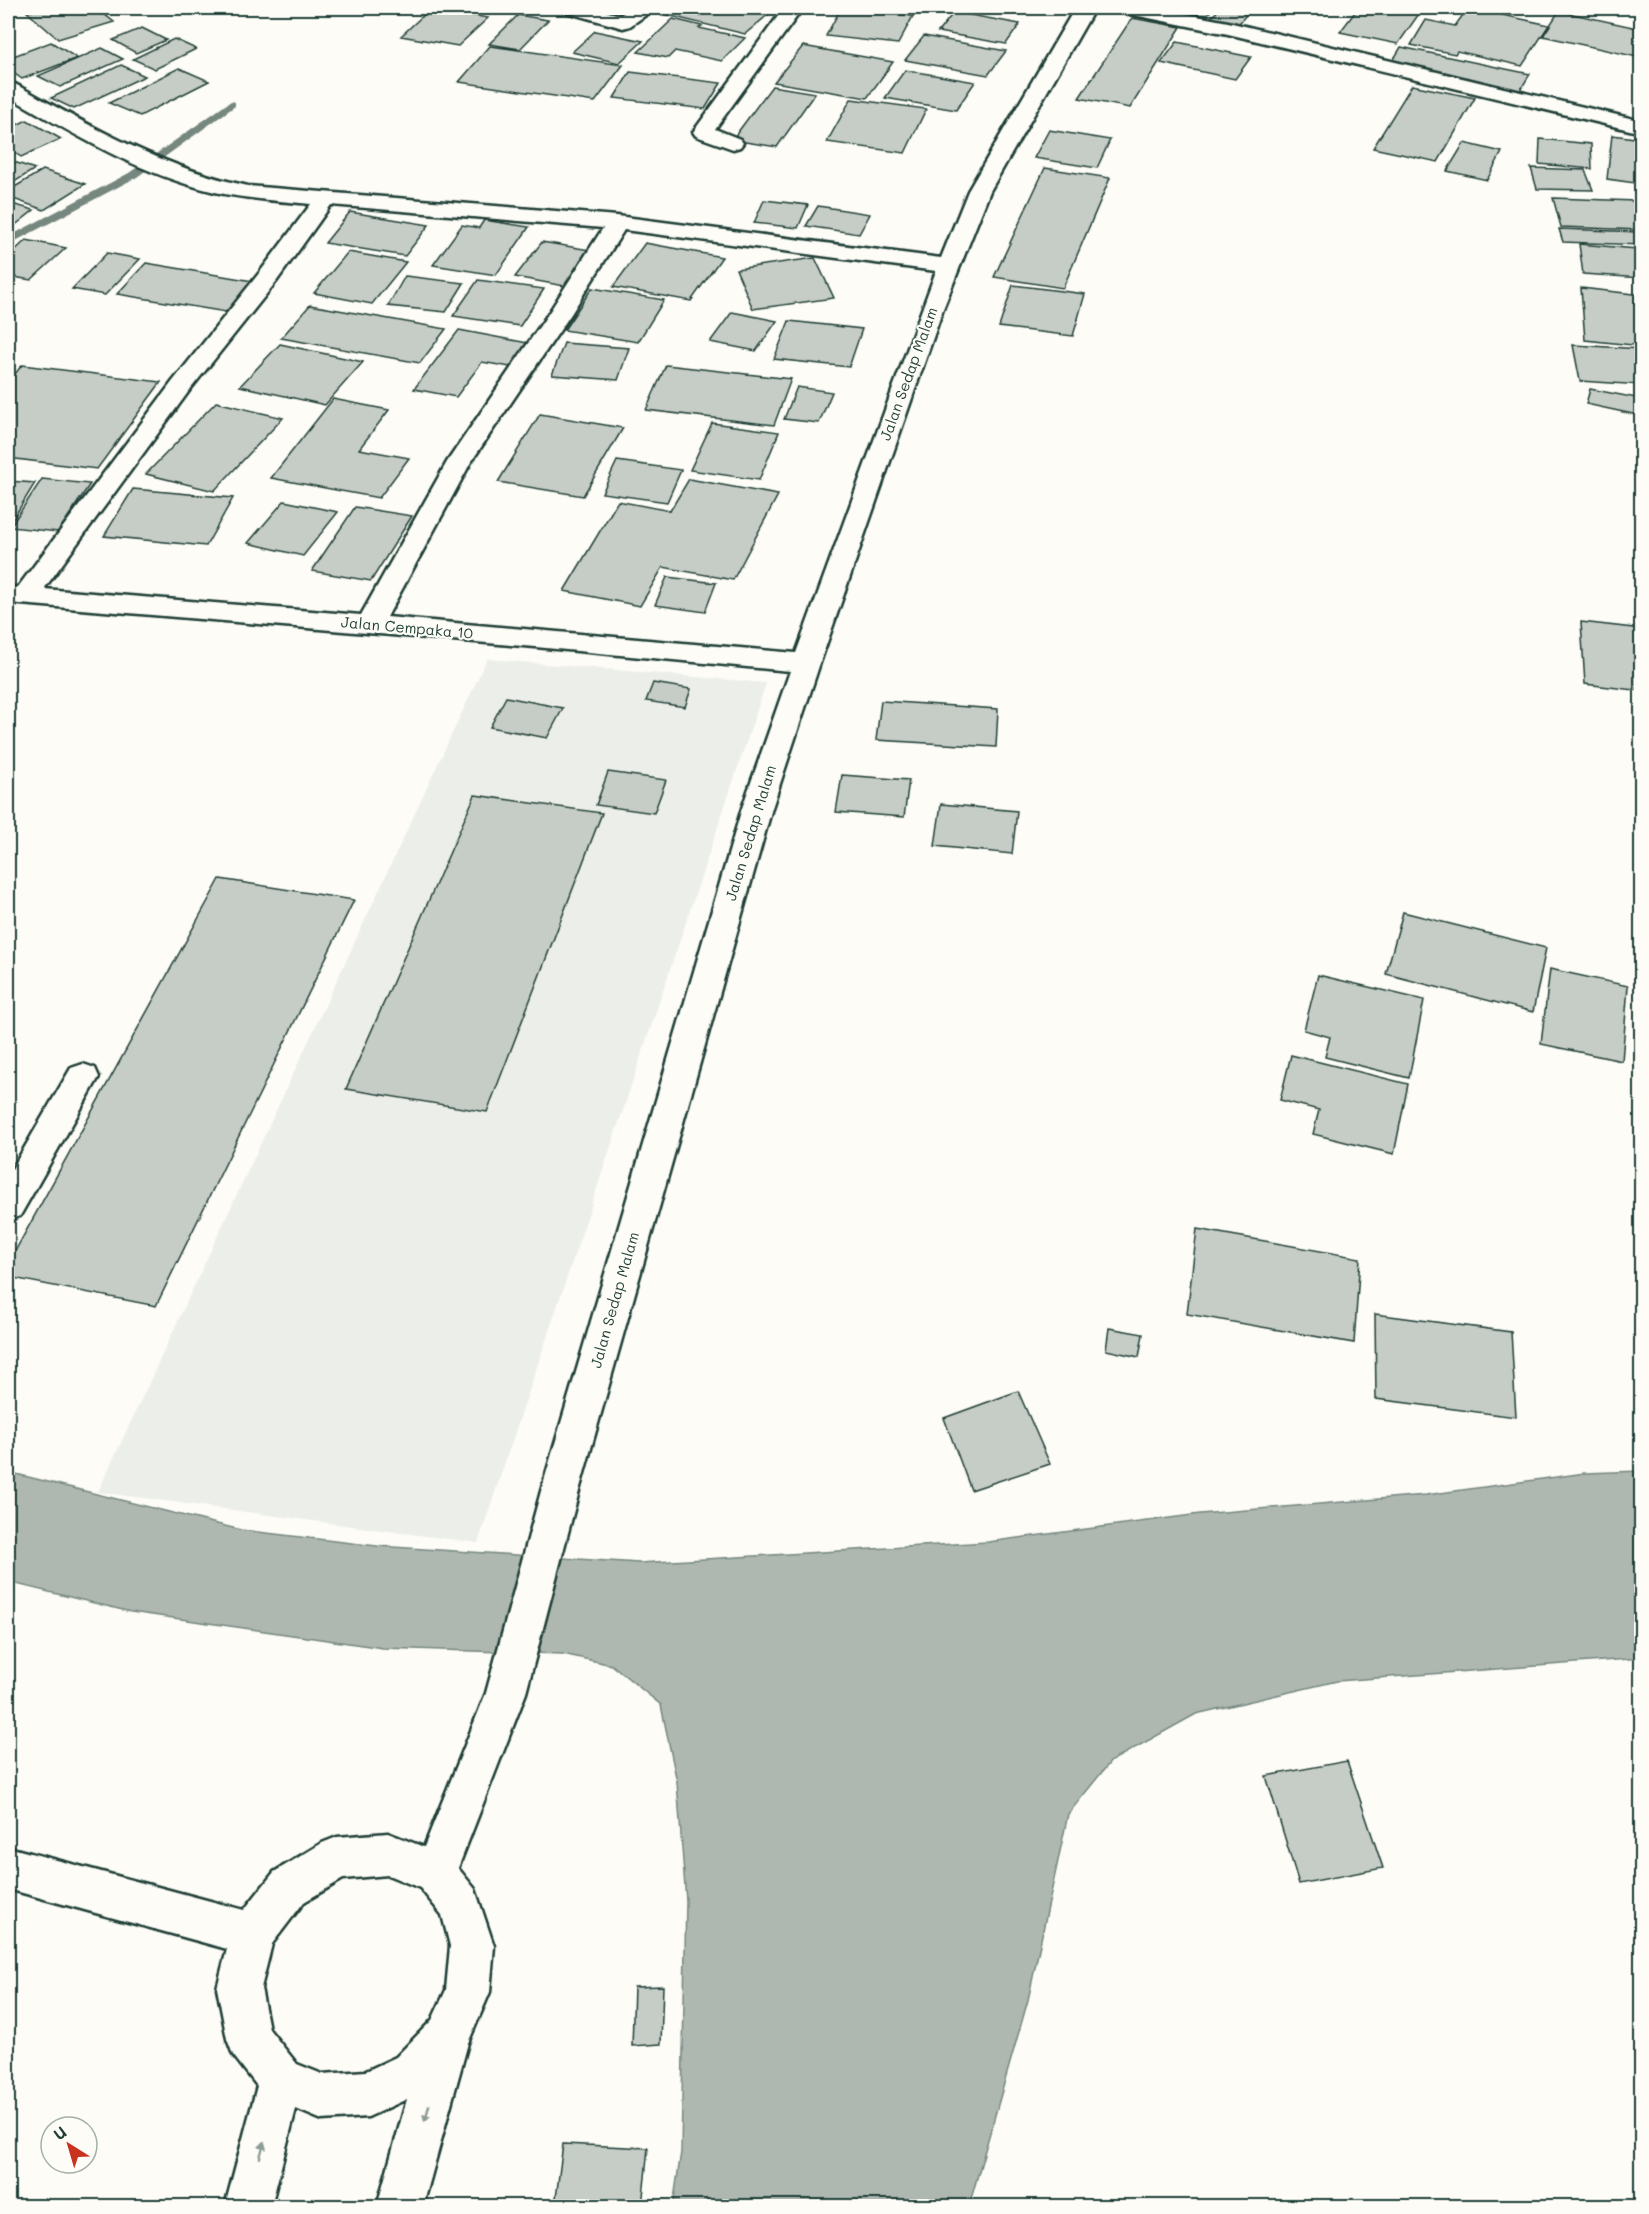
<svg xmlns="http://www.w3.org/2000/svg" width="1649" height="2214" font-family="Mali,sans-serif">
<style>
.built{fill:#eceee9}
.water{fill:#aeb8b1;stroke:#75877f;stroke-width:1.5}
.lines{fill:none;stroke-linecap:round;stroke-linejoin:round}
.stream{fill:#75877f;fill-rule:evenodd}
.building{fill:#c6cdc7;stroke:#1f3d34;stroke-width:1.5}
.minor-casing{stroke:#1f3d34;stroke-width:5}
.minor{fill:#fdfcf7;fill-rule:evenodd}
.oneway{fill:#8e9c96}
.labels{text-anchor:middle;stroke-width:4.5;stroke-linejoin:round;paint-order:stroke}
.street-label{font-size:15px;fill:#1f3d34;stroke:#fdfcf7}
</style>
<rect width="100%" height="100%" fill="#fdfcf7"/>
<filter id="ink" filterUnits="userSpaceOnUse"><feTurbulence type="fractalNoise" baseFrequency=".0167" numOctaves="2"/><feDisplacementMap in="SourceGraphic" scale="12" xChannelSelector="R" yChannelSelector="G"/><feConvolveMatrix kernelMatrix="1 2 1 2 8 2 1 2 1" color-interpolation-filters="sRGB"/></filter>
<g filter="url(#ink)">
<path class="built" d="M 487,659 L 766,683 L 478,1543 L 98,1492 Z"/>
<path class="water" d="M 1641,1471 L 1641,1658 L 1337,1681 L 1196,1714 L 1111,1761 L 1068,1814 L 1028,2000 L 969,2206 L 673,2206 L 681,2152 L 686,1901 L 677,1782 L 661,1705 L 612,1665 L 563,1654 L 383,1648 L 131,1612 L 8,1582 L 8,1472 L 241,1530 L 377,1546 L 639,1563 L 988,1542 L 1200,1514 L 1426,1495 L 1585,1473 Z"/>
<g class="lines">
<path class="stream" d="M 231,101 L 235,102 L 235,106 L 137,177 L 8,245 L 8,237 L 129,173 Z"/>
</g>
<path class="building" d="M 44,8 L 96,8 L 114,22 L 58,39 L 27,12 Z
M 431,8 L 488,18 L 458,46 L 401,36 Z
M 659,8 L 776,8 L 745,34 L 654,12 Z
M 841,8 L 913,16 L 898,44 L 826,36 Z
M 865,8 L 920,8 L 916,14 Z
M 1163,8 L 1213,8 L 1203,20 L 1160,11 Z
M 1220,8 L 1252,8 L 1235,28 L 1207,22 Z
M 1358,8 L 1423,8 L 1398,44 L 1340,32 Z
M 1468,8 L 1470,8 L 1549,25 L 1522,66 L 1457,51 L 1455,54 L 1411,45 L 1426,20 L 1455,26 Z
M 1559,11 L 1642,29 L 1642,48 L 1637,57 L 1543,36 Z
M 954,12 L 1020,24 L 1006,44 L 938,32 Z
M 518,15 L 548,20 L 520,49 L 489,44 Z
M 1132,18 L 1181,27 L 1130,108 L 1079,98 Z
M 673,19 L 702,26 L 699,28 L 745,38 L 722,61 L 675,51 L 668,58 L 638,52 Z
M 142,28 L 166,40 L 136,53 L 113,40 Z
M 595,31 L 643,41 L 619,63 L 572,52 Z
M 924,36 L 1006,51 L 988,75 L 905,60 Z
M 174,39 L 196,49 L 155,69 L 133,59 Z
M 51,42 L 77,58 L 22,79 L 8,69 L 8,58 Z
M 1177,42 L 1251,57 L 1235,79 L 1161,63 Z
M 490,46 L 623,65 L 595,102 L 459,82 Z
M 803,46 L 893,62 L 867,98 L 774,82 Z
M 1401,47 L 1530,74 L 1518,94 L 1389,67 Z
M 102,48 L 123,59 L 60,87 L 38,76 Z
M 121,65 L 145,76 L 74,109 L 51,98 Z
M 179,68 L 209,81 L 140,116 L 109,103 Z
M 905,70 L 975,82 L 956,110 L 885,98 Z
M 630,72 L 721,83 L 705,109 L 614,98 Z
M 1412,85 L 1475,98 L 1438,162 L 1373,148 Z
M 772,86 L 815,93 L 777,147 L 732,140 Z
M 851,99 L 926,109 L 905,153 L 827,142 Z
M 27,120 L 61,139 L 21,157 L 8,148 L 8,129 Z
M 1049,130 L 1110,140 L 1097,168 L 1034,158 Z
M 1612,135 L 1642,139 L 1642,184 L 1607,179 Z
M 1540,139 L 1591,144 L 1592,169 L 1539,164 Z
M 1464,143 L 1502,152 L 1487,180 L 1447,171 Z
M 8,160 L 35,169 L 8,186 Z
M 1045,168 L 1110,178 L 1063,288 L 994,277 Z
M 1531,168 L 1585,170 L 1593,190 L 1537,189 Z
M 43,170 L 85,184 L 44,210 L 8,197 L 8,191 Z
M 1553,198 L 1636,201 L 1642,216 L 1642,230 L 1561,227 Z
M 764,200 L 808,205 L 798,228 L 754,223 Z
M 8,203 L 34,210 L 8,231 Z
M 818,206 L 870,214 L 859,234 L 806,226 Z
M 350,212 L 429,225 L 405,256 L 325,243 Z
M 484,220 L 529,227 L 496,275 L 433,265 L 462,225 L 479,228 Z
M 1559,229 L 1640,232 L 1642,245 L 1563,242 Z
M 26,240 L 66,248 L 31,280 L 8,276 L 8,257 Z
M 542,242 L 596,251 L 570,287 L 515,277 Z
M 645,243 L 722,257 L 691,301 L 613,287 Z
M 1579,244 L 1637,249 L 1642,278 L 1583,274 Z
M 348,252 L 406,262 L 372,304 L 314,293 Z
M 107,253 L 140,259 L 105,295 L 72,289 Z
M 815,258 L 834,298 L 753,309 L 736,269 Z
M 146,263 L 253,281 L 226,312 L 117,294 Z
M 405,276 L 464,283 L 446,312 L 388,306 Z
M 478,280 L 544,289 L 520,326 L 453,316 Z
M 1013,285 L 1085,294 L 1073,336 L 999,327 Z
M 592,288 L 664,300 L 638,342 L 564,330 Z
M 1581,288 L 1642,295 L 1642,346 L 1585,340 Z
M 310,305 L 446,329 L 420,363 L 281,338 Z
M 732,312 L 777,321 L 756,351 L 710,342 Z
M 789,321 L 862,329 L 849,367 L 774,359 Z
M 459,330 L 528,343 L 510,367 L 482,362 L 456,397 L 414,389 Z
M 564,343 L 629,348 L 618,380 L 552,375 Z
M 280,344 L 363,362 L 325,405 L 240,386 Z
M 1573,345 L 1642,349 L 1642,385 L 1580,381 Z
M 22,365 L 161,382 L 97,469 L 8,458 L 8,383 Z
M 666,365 L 791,379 L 774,425 L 646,410 Z
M 797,387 L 832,392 L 819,423 L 784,419 Z
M 1590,389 L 1642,399 L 1642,416 L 1586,404 Z
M 333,399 L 389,410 L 359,449 L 409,458 L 379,498 L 271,478 Z
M 216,402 L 283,418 L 214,491 L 146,474 Z
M 540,414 L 623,428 L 583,496 L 498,482 Z
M 712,423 L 779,432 L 759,480 L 690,470 Z
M 617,461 L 681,470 L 667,502 L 602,493 Z
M 42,479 L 90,484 L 58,532 L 10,527 Z
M 689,479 L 778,495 L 733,580 L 663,567 L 640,606 L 564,591 L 618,501 L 670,511 Z
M 8,481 L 35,483 L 8,527 Z
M 133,489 L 233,498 L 206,546 L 104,536 Z
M 284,501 L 338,512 L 303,556 L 248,543 Z
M 355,507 L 412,516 L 371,581 L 312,571 Z
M 667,577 L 716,583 L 705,612 L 655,605 Z
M 1581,622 L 1642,629 L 1642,691 L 1585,684 Z
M 653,683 L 691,689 L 685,707 L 646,701 Z
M 506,697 L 563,708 L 547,738 L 490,727 Z
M 881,701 L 998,709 L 996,747 L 876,740 Z
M 608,772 L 666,780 L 654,813 L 596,805 Z
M 842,775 L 909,780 L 904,817 L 836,812 Z
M 475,795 L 602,813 L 487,1112 L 346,1089 Z
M 941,804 L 1017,811 L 1012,854 L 935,846 Z
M 220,879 L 354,900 L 156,1306 L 8,1277 L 8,1264 Z
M 1403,912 L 1546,948 L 1533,1012 L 1386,974 Z
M 1550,969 L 1628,986 L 1622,1061 L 1541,1044 Z
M 1318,975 L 1424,1000 L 1409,1078 L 1325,1057 L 1330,1037 L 1304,1030 Z
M 1291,1055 L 1408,1084 L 1394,1154 L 1313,1134 L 1319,1110 L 1280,1100 Z
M 1197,1229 L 1360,1258 L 1354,1343 L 1187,1314 Z
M 1375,1314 L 1511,1332 L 1516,1417 L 1376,1399 Z
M 1109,1328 L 1143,1334 L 1139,1357 L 1106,1350 Z
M 1018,1391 L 1050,1464 L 971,1490 L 944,1418 Z
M 1347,1761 L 1383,1868 L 1299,1884 L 1266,1776 Z
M 663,1986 L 661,2044 L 632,2046 L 634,1987 Z
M 563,2144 L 648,2148 L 642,2206 L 555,2206 Z"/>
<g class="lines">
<defs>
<path id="minor" d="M 563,8 L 592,8 L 620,15 L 633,8 L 656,8 L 630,26 L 623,28 L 566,12 Z
M 784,8 L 803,8 L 715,129 L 740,139 L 743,143 L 740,147 L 733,149 L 696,136 L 693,132 Z
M 1075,8 L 1095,8 L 990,191 L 943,309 L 820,663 L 772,808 L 579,1491 L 526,1693 L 458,1868 L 475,1889 L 494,1946 L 490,1992 L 468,2043 L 423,2206 L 377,2206 L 407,2099 L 368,2117 L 322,2120 L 296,2109 L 271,2206 L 225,2206 L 257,2086 L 233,2055 L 227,2039 L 217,1988 L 227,1949 L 8,1889 L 8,1847 L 244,1910 L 274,1872 L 322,1843 L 337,1837 L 388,1833 L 424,1847 L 486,1693 L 541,1491 L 742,808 L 790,671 L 535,647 L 8,603 L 8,587 L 18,587 L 173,381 L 260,272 L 311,204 C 279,201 247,199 215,192 C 141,175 73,134 8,96 L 8,82 L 15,84 C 90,126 163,168 248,186 L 617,216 L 941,258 L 968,191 ZM 331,205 L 603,228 L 548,314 L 447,462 L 361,615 L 44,589 L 189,391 L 276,282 ZM 624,230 L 936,271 L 796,653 L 387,617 L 471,462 L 571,314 ZM 388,1875 L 420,1888 L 442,1915 L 450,1946 L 446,1990 L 432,2020 L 396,2057 L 366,2071 L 322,2074 L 297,2064 L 269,2029 L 261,1988 L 272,1944 L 304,1902 L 343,1879 Z
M 1119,8 L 1155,8 L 1228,22 L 1642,121 L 1642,133 L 1228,34 L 1129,14 L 1122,12 Z
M 83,1064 L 95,1068 L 99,1077 L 20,1216 L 8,1220 L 8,1176 L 71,1068 Z"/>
</defs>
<use href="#minor" class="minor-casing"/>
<use href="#minor" class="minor"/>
</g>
<defs><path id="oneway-solid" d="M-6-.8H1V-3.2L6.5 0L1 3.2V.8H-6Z" transform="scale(1.5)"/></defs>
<g class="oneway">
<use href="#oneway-solid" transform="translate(427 2113) rotate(106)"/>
<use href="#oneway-solid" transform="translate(262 2150) rotate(-75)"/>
</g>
</g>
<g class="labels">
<g class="street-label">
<text transform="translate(909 374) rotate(-70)" y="5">Jalan Sedap Malam</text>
<text transform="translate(407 628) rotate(5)" y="5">Jalan Cempaka 10</text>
<text transform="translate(751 833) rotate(-73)" y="5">Jalan Sedap Malam</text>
<text transform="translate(615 1300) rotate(-74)" y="5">Jalan Sedap Malam</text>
</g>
</g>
<rect width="1649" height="2214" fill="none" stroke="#fdfcf7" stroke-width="30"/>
<rect x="15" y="15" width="1619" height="2184" fill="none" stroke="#1f3d34" stroke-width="2" filter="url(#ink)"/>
<g transform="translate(69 2145) rotate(323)"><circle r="28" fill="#fdfcf7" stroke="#a4b0a9" stroke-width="1.5"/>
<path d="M0-4.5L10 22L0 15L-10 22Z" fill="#c8321e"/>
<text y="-9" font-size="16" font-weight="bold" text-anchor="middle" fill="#1f3d34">U</text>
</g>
</svg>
